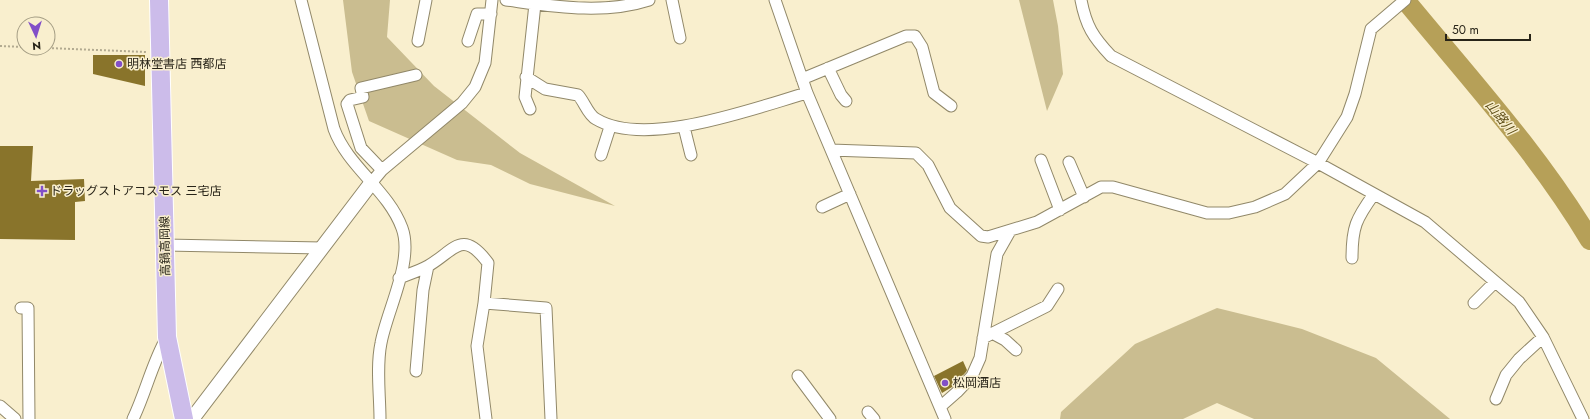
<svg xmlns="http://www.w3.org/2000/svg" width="1590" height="419" font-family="Jost,'Noto Sans JP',sans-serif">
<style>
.green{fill:#cabd90}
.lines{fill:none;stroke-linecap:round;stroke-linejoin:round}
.river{stroke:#b6a058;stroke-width:20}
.building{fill:#89742b}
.minor-casing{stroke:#918869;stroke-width:13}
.tertiary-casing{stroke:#918869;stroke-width:16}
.primary-casing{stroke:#fff;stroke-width:20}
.path{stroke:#b2aa90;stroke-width:2;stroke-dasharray:2 2;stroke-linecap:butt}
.minor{stroke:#fff;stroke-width:11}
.tertiary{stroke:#fff;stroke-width:14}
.primary{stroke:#ccbcea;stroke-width:18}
.poi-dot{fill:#824fc8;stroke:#f9efce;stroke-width:1.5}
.labels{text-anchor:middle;stroke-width:3;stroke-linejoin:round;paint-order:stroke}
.poi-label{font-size:12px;fill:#282418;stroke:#f9efce;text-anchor:start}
.street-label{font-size:12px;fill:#282418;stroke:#f9efce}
.water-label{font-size:13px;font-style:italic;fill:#5f4f18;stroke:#f9efce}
</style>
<rect width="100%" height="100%" fill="#f9efce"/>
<path class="green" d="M 343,0 L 390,0 L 387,37 L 434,86 L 520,153 L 615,206 L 530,184 L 491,165 L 457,160 L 369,121 L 352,72 Z
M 1019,0 L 1053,0 L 1058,26 L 1063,74 L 1047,111 Z
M 1217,308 L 1302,329 L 1376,358 L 1450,419 L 1254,419 L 1217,403 L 1183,419 L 1060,419 L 1061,412 L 1135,344 Z"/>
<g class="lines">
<path class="river" d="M 1405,0 C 1469,78 1538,153 1590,240"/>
</g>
<path class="building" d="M 93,55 L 145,55 L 145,86 L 93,74 Z
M 0,146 L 33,146 L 31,181 L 84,179 L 85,201 L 75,202 L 75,240 L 0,239 Z
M 963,361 L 967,370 L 966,372 L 952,387 L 942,393 L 934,376 Z"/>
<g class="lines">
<defs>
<path id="minor" d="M 301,0 L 334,129 C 348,167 388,190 402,228 C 414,261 387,310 381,343 C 376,367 380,395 380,419
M 506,0 C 552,6 603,15 649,0
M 672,0 L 680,38
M 775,0 L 807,93 L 945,419
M 1081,0 C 1086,26 1093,37 1111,56 L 1318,163 L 1425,222 L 1519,302 L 1543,337 L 1583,419
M 418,41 L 426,0
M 468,41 L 477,14 L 491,14
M 828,68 L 841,95 L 846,101
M 526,77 L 545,89 L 578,95 C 584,101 588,115 596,119 C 646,149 754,108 807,93
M 802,79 L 906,36 L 915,36 L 922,47 L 934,93 L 951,106
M 530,109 L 525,97 L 535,4
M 684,127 L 691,155
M 831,150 L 916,153 L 928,165 L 950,208 L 981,236 L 988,237 L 1037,222 L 1101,187 L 1113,187 L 1207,213 L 1229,213 L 1255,207 L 1285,194 L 1318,163 L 1347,117 L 1355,94 L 1371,29 L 1405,0
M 601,155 L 610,127
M 1041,160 L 1060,210
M 1069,162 L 1084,197
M 382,170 L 361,148 L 347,104 L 350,100 L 363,97 L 361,88 L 416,75
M 372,182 L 382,170 L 462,103 L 475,87 L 485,63 L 492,0
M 822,207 L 850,194
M 165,245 L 322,248
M 1352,258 C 1352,227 1356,219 1374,194
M 399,278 C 409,274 419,271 428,266 C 454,251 462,228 488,263 L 484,303
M 1474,303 L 1495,282
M 21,308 L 28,308 L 29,419
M 992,333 L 1005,340 L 1016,350
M 983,338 L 1047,306 L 1058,289
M 416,371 L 423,290 L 428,266
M 798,376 L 830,419
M 1496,399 L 1506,375 L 1519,359 L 1543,337
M 0,406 L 15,419
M 940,407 L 957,392 L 972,376 L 980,358 L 997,254 L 1010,231
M 868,412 L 874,419
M 133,419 C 146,392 152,363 167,337
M 486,419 L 477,346 L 484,303 L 546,308 L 551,419"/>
<path id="tertiary" d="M 192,419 L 372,182"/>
<path id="primary" d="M 159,0 L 167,337 L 184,419"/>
</defs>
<use href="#minor" class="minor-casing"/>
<use href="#tertiary" class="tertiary-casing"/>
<use href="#primary" class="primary-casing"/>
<path class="path" d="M 0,46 L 24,47
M 48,48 L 146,52"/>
<use href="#minor" class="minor"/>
<use href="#tertiary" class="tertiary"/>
<use href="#primary" class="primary"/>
</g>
<g class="poi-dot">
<circle cx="119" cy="64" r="4"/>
<path d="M40 185h4v4h4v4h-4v4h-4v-4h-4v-4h4z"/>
<circle cx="945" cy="383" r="4"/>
</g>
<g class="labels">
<g class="poi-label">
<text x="127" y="68">明林堂書店 西都店</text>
<text x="50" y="195">ドラッグストアコスモス 三宅店</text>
<text x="953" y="387">松岡酒店</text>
</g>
<g class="street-label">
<text transform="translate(165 246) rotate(-91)" y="4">高鍋高岡線</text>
</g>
<g class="water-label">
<text transform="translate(1501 117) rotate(51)" y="5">山路川</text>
</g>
</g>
<g transform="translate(36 36) rotate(176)"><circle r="19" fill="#f9efce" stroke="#a59e85"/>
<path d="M0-3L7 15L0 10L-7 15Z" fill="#824fc8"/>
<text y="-6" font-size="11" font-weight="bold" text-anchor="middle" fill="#282418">N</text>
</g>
<path d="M1446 34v6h84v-6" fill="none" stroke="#282418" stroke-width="2"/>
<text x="1452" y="34" font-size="12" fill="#282418" stroke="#f9efce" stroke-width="3" paint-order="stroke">50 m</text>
</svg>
